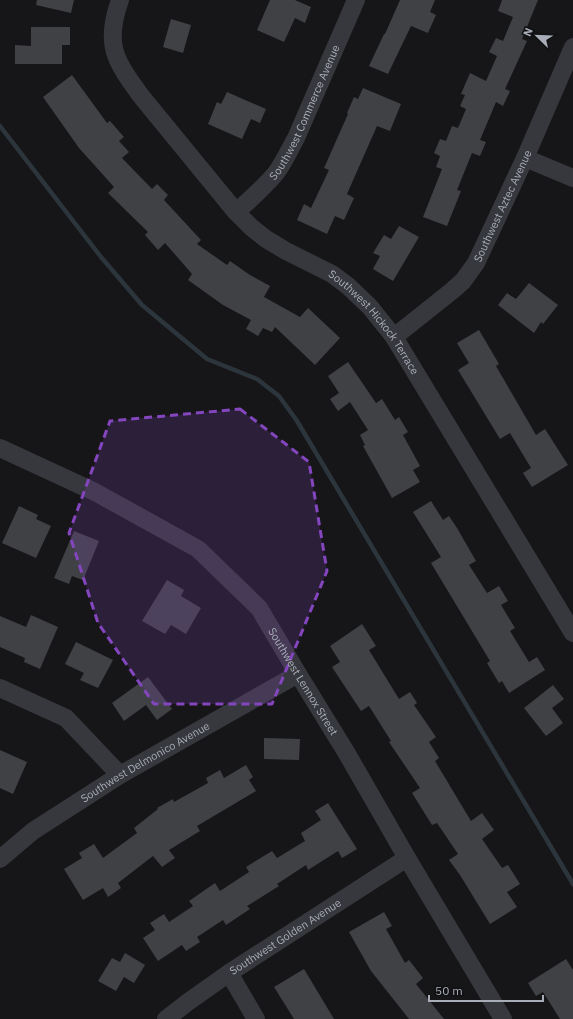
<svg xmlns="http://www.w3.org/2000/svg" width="573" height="1019" font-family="'IBM Plex Sans',sans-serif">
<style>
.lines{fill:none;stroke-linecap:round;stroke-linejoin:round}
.stream{stroke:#2c353c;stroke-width:4.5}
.building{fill:#404145}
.minor{stroke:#37383d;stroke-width:18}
.marked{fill:#8446be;fill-opacity:0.2;stroke:#8446be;stroke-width:3;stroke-dasharray:8 5;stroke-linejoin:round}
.labels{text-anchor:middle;stroke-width:3.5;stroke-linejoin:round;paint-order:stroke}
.street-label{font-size:11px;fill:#a8adb8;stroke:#111113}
</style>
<rect width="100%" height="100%" fill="#161618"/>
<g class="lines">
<path class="stream" d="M 0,126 L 101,257 L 142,305 L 207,359 L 257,379 L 279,396 L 297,421 L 573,884"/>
</g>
<path class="building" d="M 37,0 L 74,0 L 71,13 L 36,5 Z
M 270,0 L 295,0 L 311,7 L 305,23 L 295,18 L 284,42 L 257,30 Z
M 400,0 L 435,0 L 430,12 L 436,15 L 428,33 L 411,26 L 388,74 L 369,66 L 384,34 L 385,34 Z
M 502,0 L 538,0 L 522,39 L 527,41 L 505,89 L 510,91 L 503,106 L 496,102 L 480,140 L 486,142 L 480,156 L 472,153 L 457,190 L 461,191 L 447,226 L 423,217 L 442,169 L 436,167 L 440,156 L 434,153 L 440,139 L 446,141 L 452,126 L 458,128 L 466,109 L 460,106 L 465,95 L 461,94 L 470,73 L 486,81 L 497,56 L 489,52 L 496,38 L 503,41 L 513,17 L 498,11 Z
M 171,19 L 191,25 L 183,53 L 163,47 Z
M 31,27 L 70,27 L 70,45 L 62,45 L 62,64 L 15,64 L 15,45 L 31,46 Z
M 72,75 L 107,123 L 110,121 L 124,137 L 119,141 L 129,152 L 122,158 L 152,189 L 157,184 L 168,195 L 164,200 L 201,240 L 197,244 L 227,265 L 230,261 L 250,275 L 270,286 L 264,297 L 300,317 L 308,308 L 340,338 L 315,365 L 275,327 L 272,332 L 263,328 L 258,336 L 246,329 L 251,320 L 223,305 L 188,280 L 192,274 L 165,243 L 158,250 L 145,235 L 148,232 L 108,193 L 114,187 L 79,148 L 43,97 Z
M 363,88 L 401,104 L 390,131 L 377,126 L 347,194 L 354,198 L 344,220 L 335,216 L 327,234 L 297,220 L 304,204 L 311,208 L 329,170 L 324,168 L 348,114 L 347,113 L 354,97 L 358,99 Z
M 227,92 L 266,109 L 260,123 L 251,119 L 242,139 L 208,124 L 217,102 L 221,104 Z
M 399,226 L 419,237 L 393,281 L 373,269 L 380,256 L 373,253 L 384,235 L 391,239 Z
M 529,283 L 558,305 L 543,324 L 541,322 L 534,333 L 498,305 L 507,293 L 516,299 Z
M 479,330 L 499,364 L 496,366 L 536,435 L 545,429 L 568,465 L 532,487 L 523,473 L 531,468 L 510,433 L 500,439 L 458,370 L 469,363 L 457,343 Z
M 348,362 L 376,403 L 382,399 L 395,420 L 399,417 L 408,432 L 403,435 L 420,466 L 413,470 L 420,482 L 392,498 L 363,446 L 365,445 L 360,435 L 368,430 L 350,402 L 338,411 L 330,399 L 339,393 L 328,376 Z
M 431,501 L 443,520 L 449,516 L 457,528 L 476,561 L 469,565 L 487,593 L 499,586 L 508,601 L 501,605 L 515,628 L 510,631 L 529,662 L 537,657 L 545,670 L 509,693 L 502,681 L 499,683 L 487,663 L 490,661 L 431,563 L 441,557 L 413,512 Z
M 19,506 L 38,515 L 36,519 L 51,526 L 36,558 L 2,543 Z
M 74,531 L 99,541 L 83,580 L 72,576 L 69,584 L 54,578 Z
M 167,580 L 184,590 L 181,596 L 201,608 L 186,634 L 171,625 L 165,634 L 142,621 Z
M 31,615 L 58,627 L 40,669 L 24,662 L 25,658 L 0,647 L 0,616 L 26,627 Z
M 362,624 L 376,646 L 369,650 L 399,699 L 410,692 L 417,703 L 414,705 L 436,737 L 429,742 L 439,758 L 435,761 L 471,821 L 482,813 L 494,830 L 482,839 L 502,868 L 508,865 L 520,884 L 507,892 L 517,907 L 490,924 L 460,875 L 449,860 L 458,854 L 437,823 L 432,825 L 412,793 L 420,788 L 389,742 L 391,741 L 369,706 L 361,711 L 332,667 L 340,662 L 330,646 Z
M 76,642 L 113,660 L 98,688 L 80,680 L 84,673 L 65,664 Z
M 148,677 L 172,709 L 157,720 L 146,705 L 124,721 L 112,703 Z
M 553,685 L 564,699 L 552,708 L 563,723 L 546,736 L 524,708 Z
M 264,738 L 300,739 L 299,760 L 264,759 Z
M 0,750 L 27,762 L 13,794 L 0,788 Z
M 246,765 L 253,777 L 249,780 L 256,791 L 197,826 L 200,831 L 169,850 L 175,858 L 162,867 L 153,856 L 118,883 L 121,888 L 108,897 L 103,888 L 83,900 L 64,869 L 82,858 L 79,853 L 94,844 L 103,858 L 137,833 L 134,828 L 158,809 L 157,808 L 173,799 L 174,802 L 208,783 L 206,778 L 220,770 L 224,778 Z
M 328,803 L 357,849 L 342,858 L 338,851 L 308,870 L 306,865 L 277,884 L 279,886 L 247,906 L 250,909 L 226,925 L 223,920 L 197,937 L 200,942 L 186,951 L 182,945 L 158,961 L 143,938 L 155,930 L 150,923 L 164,914 L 169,922 L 193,906 L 189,901 L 215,883 L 220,891 L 249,872 L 246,867 L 272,851 L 277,858 L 305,841 L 301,833 L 321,820 L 315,811 Z
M 384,912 L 392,926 L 386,929 L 405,963 L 409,960 L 423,978 L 416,984 L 444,1019 L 409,1019 L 371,971 L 349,932 Z
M 125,953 L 145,965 L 134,983 L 124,977 L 116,991 L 98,981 L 112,958 L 120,962 Z
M 566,959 L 573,970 L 573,1019 L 560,1019 L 543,992 L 536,996 L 528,983 Z
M 304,969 L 334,1019 L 294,1019 L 274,987 Z"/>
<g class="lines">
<g class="minor">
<path id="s1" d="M 120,0 C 104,45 115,60 141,96 L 236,212 L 251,227 L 266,239 L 286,251 L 332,274 L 348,286 L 370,307 L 394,337 L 573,633"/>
<path d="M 525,158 L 573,178"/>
<path id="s2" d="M 236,212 C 250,200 264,187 276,173 C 284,162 290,149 296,138 L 356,0"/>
<path id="s3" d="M 394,337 L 453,290 L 463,281 L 476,263 L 525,158 L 573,47"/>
<path id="s4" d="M 0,448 L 95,492 L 198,549 L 259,608 L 298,674 L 346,752 L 407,858 L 503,1019"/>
<path d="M 0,688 L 66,718 L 120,775"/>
<path id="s5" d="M 0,859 L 33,831 L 120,775 L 298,674"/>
<path d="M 229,973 L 256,1019"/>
<path id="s6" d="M 166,1019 L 188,1002 L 229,973 L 407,858"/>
</g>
</g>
<path class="marked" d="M 240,409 L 309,462 L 327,571 L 272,704 L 154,704 L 98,623 L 69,533 L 110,421 Z"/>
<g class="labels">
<g class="street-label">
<text dy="4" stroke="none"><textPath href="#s2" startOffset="123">Southwest Commerce Avenue</textPath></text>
<text dy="4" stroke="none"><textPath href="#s3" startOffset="174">Southwest Aztec Avenue</textPath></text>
<text dy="4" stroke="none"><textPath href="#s1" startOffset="434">Southwest Hickock Terrace</textPath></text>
<text dy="4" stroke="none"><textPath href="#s4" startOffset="393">Southwest Lennox Street</textPath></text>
<text dy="4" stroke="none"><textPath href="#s5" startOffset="175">Southwest Delmonico Avenue</textPath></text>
<text dy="4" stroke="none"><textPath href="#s6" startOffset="145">Southwest Golden Avenue</textPath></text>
</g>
</g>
<g transform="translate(537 36) rotate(293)" stroke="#111113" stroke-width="3" paint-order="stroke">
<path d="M0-3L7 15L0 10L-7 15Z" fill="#a8adb8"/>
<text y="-6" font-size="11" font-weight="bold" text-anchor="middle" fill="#a8adb8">N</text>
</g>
<path d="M429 995v6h114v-6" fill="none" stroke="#a8adb8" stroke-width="2"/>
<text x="435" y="995" font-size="12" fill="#a8adb8" stroke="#111113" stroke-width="3" paint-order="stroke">50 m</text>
</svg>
